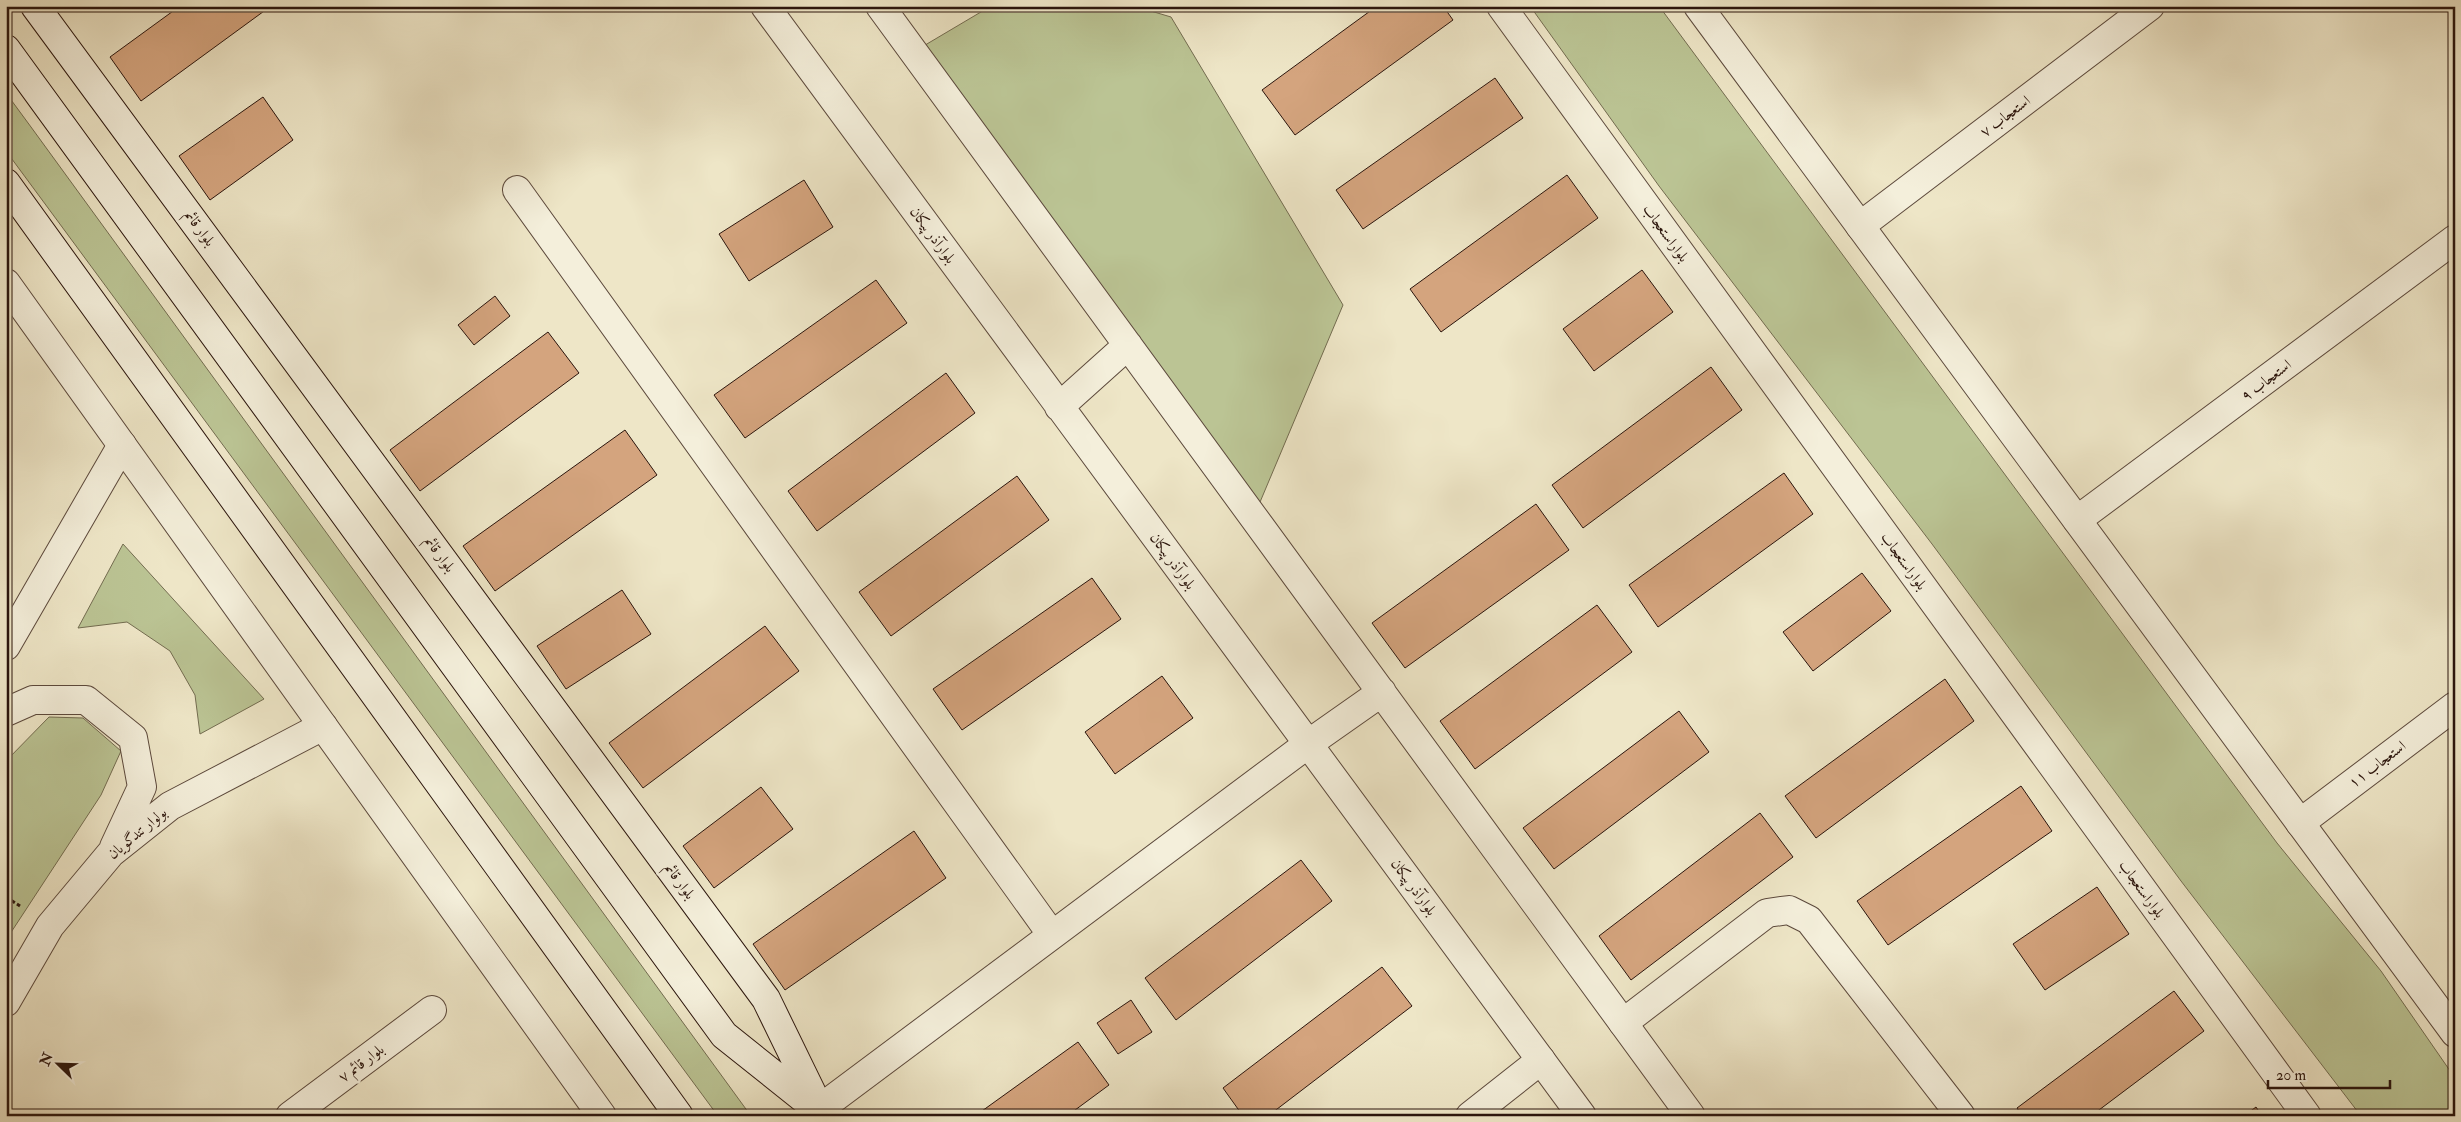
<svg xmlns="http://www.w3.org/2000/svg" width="2461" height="1122" font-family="'IM FELL Double Pica',Amiri,serif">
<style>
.green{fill:#bbc494;stroke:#736c50}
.building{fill:#d4a47e;stroke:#2b150d}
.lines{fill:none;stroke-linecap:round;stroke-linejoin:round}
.minor-casing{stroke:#5c493c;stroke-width:30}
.tertiary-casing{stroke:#5c493c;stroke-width:30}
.secondary-casing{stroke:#2b150d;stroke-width:30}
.path{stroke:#2b150d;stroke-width:3;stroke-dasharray:4 2.5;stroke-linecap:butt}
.minor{stroke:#f4efdb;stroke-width:28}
.tertiary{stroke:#f4efdb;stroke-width:28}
.secondary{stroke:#f4efdb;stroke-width:28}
.labels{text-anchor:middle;stroke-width:5;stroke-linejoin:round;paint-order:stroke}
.street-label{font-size:15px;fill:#2b150d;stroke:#f4efdb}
</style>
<rect width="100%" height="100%" fill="#eee6c7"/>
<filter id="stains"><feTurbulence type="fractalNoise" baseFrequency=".004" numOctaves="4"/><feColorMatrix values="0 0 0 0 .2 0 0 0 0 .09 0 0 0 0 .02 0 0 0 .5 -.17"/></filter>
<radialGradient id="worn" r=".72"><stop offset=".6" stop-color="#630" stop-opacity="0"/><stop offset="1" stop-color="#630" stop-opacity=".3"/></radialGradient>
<path class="green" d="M 991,6 L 1134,6 L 1171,17 L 1343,305 L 1255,514 L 910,54 Z
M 1530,6 L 1659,6 L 2277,843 L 2381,971 L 2455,1078 L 2455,1116 L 2361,1116 L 2181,881 L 1932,544 L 1659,186 Z
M 6,93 L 31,127 L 751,1116 L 718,1116 L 6,151 Z
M 123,544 L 264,699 L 200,734 L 195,695 L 170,651 L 127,622 L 78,628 Z
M 49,717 L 83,718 L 121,751 L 101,795 L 6,940 L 6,761 Z"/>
<path class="building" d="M 180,6 L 271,6 L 141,101 L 110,57 Z
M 1377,6 L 1443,6 L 1453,20 L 1295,135 L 1262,90 Z
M 1495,78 L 1523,118 L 1363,229 L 1336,190 Z
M 263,97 L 293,140 L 210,200 L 179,156 Z
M 1567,175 L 1598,218 L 1441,332 L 1410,289 Z
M 804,180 L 833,227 L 749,281 L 719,234 Z
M 1642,270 L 1673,312 L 1594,371 L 1563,329 Z
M 876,280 L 907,323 L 745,438 L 714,395 Z
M 495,296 L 510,316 L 474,345 L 458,325 Z
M 548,332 L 579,373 L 420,491 L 390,450 Z
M 1711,367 L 1742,410 L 1583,528 L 1552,485 Z
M 946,373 L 975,413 L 817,531 L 788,491 Z
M 625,430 L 657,475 L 495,591 L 463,546 Z
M 1784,473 L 1813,514 L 1658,627 L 1629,585 Z
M 1017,476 L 1049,520 L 891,636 L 859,592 Z
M 1536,504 L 1569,550 L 1405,668 L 1372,623 Z
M 1862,573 L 1891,611 L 1813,671 L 1783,632 Z
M 1092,578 L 1121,619 L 962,730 L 933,689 Z
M 622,590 L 651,634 L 566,689 L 537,646 Z
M 1597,605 L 1632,652 L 1475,769 L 1440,721 Z
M 765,626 L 799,671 L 643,788 L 609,743 Z
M 1162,676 L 1193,718 L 1115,774 L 1085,732 Z
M 1945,679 L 1974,721 L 1816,838 L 1785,796 Z
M 1679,711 L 1709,752 L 1554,869 L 1523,828 Z
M 2021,786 L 2052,831 L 1888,945 L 1857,901 Z
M 761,787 L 793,829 L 714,888 L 683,846 Z
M 1760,813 L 1793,857 L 1631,980 L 1599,936 Z
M 914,831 L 946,878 L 785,990 L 753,944 Z
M 1301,860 L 1332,901 L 1176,1020 L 1145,978 Z
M 2097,887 L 2129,934 L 2045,990 L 2013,944 Z
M 1382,967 L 1412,1006 L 1268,1116 L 1243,1116 L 1223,1088 Z
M 2174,991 L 2204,1031 L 2091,1116 L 2022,1116 L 2017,1108 Z
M 1131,1000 L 1152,1032 L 1118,1054 L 1097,1023 Z
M 1078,1042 L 1109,1085 L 1067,1116 L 975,1116 Z
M 2256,1107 L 2262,1116 L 2244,1116 Z"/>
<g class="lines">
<defs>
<path id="minor" d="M 517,190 L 1052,935
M 1860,226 L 2150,6
M 6,283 L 602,1116
M 2077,520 L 2455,239
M 2300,823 L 2455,706
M 1623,1023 L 1767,913 L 1789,910 L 1809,920 L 1961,1116
M 818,1110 L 1308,744
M 290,1116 L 432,1010
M 1470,1116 L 1541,1060"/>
<path id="tertiary" d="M 765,6 L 1582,1116
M 880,6 L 1691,1116
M 1501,6 L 2307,1116
M 1698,6 L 2455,1033
M 1059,407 L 1128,345
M 6,646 L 122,445
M 6,712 L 33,700 L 86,700 L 133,738 L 142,787 L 114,847
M 1308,744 L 1382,692
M 6,1002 L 50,926 L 111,853 L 170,806 L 323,726"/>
<path id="secondary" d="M 35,6 L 766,999 L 823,1116
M 6,49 L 724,1035 L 813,1106
M 6,183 L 679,1116"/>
</defs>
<use href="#minor" class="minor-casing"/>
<use href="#tertiary" class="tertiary-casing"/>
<use href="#secondary" class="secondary-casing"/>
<path class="path" d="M 6,897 L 20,906"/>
<use href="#minor" class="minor"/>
<use href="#tertiary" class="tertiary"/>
<use href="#secondary" class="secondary"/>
</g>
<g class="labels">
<g class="street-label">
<text transform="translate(2005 116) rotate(-37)" y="5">استعجاب ۷</text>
<text transform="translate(200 228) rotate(54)" y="5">بلوار قائم</text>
<text transform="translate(1666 233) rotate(54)" y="5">بلواراستعجاب</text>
<text transform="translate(933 235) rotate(54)" y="5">بلوارآذر پیکان</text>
<text transform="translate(2266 380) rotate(-37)" y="5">استعجاب ۹</text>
<text transform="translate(440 554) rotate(54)" y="5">بلوار قائم</text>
<text transform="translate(1173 561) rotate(54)" y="5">بلوارآذر پیکان</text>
<text transform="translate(1904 561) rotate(54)" y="5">بلواراستعجاب</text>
<text transform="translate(2377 764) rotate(-37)" y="5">استعجاب ۱۱</text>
<text transform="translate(137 833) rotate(-40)" y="5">بولوار تندگویان</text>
<text transform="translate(680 881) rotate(54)" y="5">بلوار قائم</text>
<text transform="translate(1414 887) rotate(54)" y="5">بلوارآذر پیکان</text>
<text transform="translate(2142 889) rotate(54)" y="5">بلواراستعجاب</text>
<text transform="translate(361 1063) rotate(-37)" y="5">بلوار قائم ۷</text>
</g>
</g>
<rect width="2461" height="1122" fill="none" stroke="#eee6c7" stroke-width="25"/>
<rect x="8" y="8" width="2446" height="1107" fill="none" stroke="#2b150d" stroke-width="2.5"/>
<rect x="12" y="12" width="2436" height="1097" fill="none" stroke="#2b150d"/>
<g transform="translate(58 1064) rotate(293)" stroke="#f4efdb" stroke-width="4" paint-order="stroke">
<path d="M0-4L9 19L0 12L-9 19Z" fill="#2b150d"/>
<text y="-8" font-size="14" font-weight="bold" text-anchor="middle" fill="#2b150d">N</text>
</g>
<path d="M2268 1080v8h122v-8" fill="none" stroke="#2b150d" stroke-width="2.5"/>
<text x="2276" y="1080" font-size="15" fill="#2b150d" stroke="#f4efdb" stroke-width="4" paint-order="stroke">20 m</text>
<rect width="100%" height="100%" filter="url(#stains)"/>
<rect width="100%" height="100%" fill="url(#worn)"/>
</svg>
